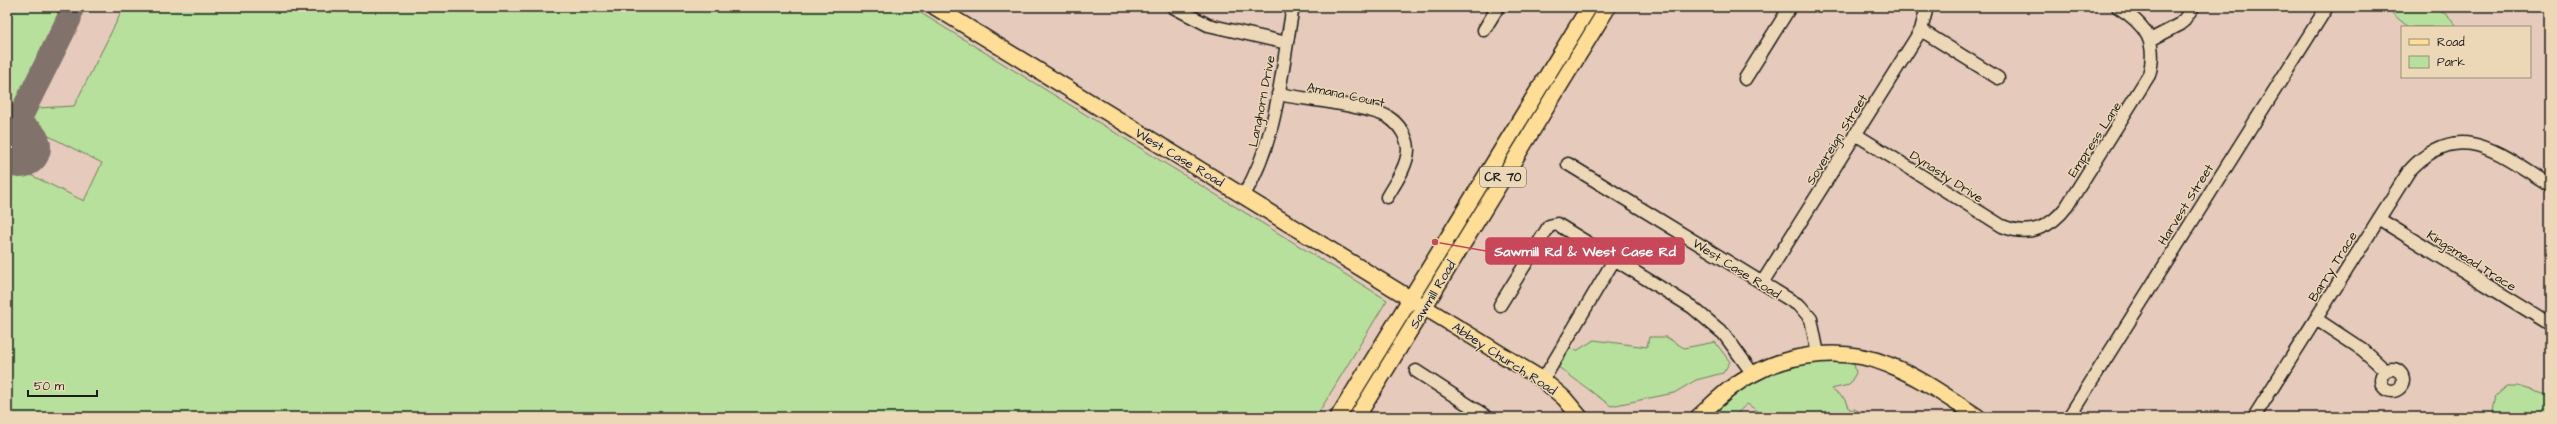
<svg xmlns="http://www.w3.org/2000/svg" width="2557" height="424" font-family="'Architects Daughter',sans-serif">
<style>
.green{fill:#b7e09c;stroke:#6a7e5c}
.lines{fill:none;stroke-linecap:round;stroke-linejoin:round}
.taxiway{stroke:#81736c;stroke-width:25}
.runway{stroke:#81736c;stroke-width:62}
.minor-casing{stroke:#1c1c1c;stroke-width:15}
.major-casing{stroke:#1c1c1c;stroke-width:18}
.minor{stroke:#ecd8b6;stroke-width:12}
.major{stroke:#fedd96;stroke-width:15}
.labels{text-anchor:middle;stroke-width:3;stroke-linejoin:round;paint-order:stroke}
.shield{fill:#ecd8b6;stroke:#5a544a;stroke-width:1}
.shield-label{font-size:12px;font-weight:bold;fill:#1c1c1c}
.street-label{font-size:13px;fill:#1c1c1c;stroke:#ecd8b6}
.leader{fill:none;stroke:#c84758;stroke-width:1.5}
.callout-dot{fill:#c84758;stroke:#ecd8b6;stroke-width:1.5}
.callout{fill:#c84758;stroke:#c84758;stroke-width:1.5}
.callout-label{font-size:14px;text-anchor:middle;font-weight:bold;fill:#fff}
</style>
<rect width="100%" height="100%" fill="#e6cabb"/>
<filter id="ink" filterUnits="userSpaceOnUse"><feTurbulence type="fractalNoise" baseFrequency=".025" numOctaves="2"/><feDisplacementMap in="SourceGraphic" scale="8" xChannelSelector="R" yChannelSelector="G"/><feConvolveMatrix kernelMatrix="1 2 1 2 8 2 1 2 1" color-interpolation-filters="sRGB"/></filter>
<g filter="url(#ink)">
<path class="green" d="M 7,7 L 61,7 L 16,106 L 7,109 Z
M 124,7 L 911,7 L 1387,300 L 1316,417 L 7,417 L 7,168 L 10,165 L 84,201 L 102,163 L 29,126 L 38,108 L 74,106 Z
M 2385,7 C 2410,7 2443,1 2457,27 L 2408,27 Z
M 1649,337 L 1666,337 L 1684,348 L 1715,342 L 1730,362 L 1723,373 L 1696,380 L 1674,393 L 1611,406 L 1557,366 L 1567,349 L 1578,350 L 1594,340 L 1647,347 Z
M 1828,359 L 1854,364 L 1856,373 L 1849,385 L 1831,389 L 1846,400 L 1850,410 L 1854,409 L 1871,417 L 1767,417 L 1747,404 L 1733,417 L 1716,417 L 1713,415 C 1734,394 1762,373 1791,363 C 1802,360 1816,360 1828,359 Z
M 2506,386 L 2517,386 L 2550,396 L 2550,417 L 2492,417 L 2496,395 Z"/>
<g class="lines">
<path class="taxiway" d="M 7,143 L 69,19 L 71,7"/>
<path class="runway" d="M 7,141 L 20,147"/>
<defs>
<path id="minor" d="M 1173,7 L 1208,25 L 1287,43
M 1484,30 L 1498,7
M 1921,30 L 1998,78
M 2150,40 L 2181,24 L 2193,7
M 1745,79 L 1790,7
M 1278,94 C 1303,99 1370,106 1388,117 C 1399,124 1408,137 1408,150 C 1407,167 1395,183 1387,197
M 1855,134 L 2002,226 C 2028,237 2051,228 2067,206 L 2149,75 C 2158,42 2146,25 2118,7
M 1568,164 L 1800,306 L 1811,319 L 1818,354
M 1244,195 C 1278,138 1281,71 1293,7
M 2379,219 L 2550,324
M 1762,283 L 1921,30 L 1927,7
M 1500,305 L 1549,226 L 1557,224 L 1692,307 L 1724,334 L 1753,374
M 2316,319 L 2363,350 L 2386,371
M2381 380a11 11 0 1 1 22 0a11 11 0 1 1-22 0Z
M 1416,371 L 1487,417
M 1543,380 L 1614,260
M 2069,417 L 2327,7
M 2254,417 L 2409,171 C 2460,116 2499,154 2550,185"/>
<path id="major" d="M 935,7 L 1543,380 L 1564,398 L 1580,417
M 1338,417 L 1589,7
M 1357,417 L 1608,7
M 1698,417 C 1716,401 1732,384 1753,374 C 1793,352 1846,347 1889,365 C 1920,377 1950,399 1978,417"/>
</defs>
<use href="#minor" class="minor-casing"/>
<use href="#major" class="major-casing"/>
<use href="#minor" class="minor"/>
<use href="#major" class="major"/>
</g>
</g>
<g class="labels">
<rect class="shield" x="1480" y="167" width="46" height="20" rx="3"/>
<g class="shield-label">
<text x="1503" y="181">CR 70</text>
</g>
<g class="street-label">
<text transform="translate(1346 94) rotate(12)" y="5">Amana Court</text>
<text transform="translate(1261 101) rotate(-79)" y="5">Langhorn Drive</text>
<text transform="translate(1836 139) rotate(-58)" y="5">Sovereign Street</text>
<text transform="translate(2094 139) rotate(-57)" y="5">Empress Lane</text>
<text transform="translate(1180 157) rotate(31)" y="5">West Case Road</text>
<text transform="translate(1947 176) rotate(33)" y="5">Dynasty Drive</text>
<text transform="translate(2185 204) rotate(-58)" y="5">Harvest Street</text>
<text transform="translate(2472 260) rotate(32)" y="5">Kingsmead Trace</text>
<text transform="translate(2332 266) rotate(-58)" y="5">Barry Trace</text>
<text transform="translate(1737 268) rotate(32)" y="5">West Case Road</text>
<text transform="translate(1432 294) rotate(-59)" y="5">Sawmill Road</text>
<text transform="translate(1505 358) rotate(33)" y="5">Abbey Church Road</text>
</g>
</g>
<path class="leader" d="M1435 242L1486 251"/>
<circle class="callout-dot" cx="1435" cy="242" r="4"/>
<rect class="callout" x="1486" y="238" width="198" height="26" rx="4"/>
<g class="callout-label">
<text x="1585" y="256">Sawmill Rd &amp; West Case Rd</text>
</g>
<rect width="2557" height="424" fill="none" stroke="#ecd8b6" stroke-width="24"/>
<rect x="12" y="12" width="2533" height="400" fill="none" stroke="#1c1c1c" stroke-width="1.5" filter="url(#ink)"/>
<rect x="2401" y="26" width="130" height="52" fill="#ecd8b6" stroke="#998d78"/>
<rect x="2409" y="39" width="20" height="6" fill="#fedd96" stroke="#998d78"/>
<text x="2437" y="46" font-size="12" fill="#1c1c1c">Road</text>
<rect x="2409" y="56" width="20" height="12" fill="#b7e09c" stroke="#998d78"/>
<text x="2437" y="66" font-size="12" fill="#1c1c1c">Park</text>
<path d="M28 390v6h69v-6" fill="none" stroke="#1c1c1c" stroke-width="2"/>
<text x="34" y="390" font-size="12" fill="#1c1c1c" stroke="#ecd8b6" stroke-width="3" paint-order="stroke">50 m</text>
</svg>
